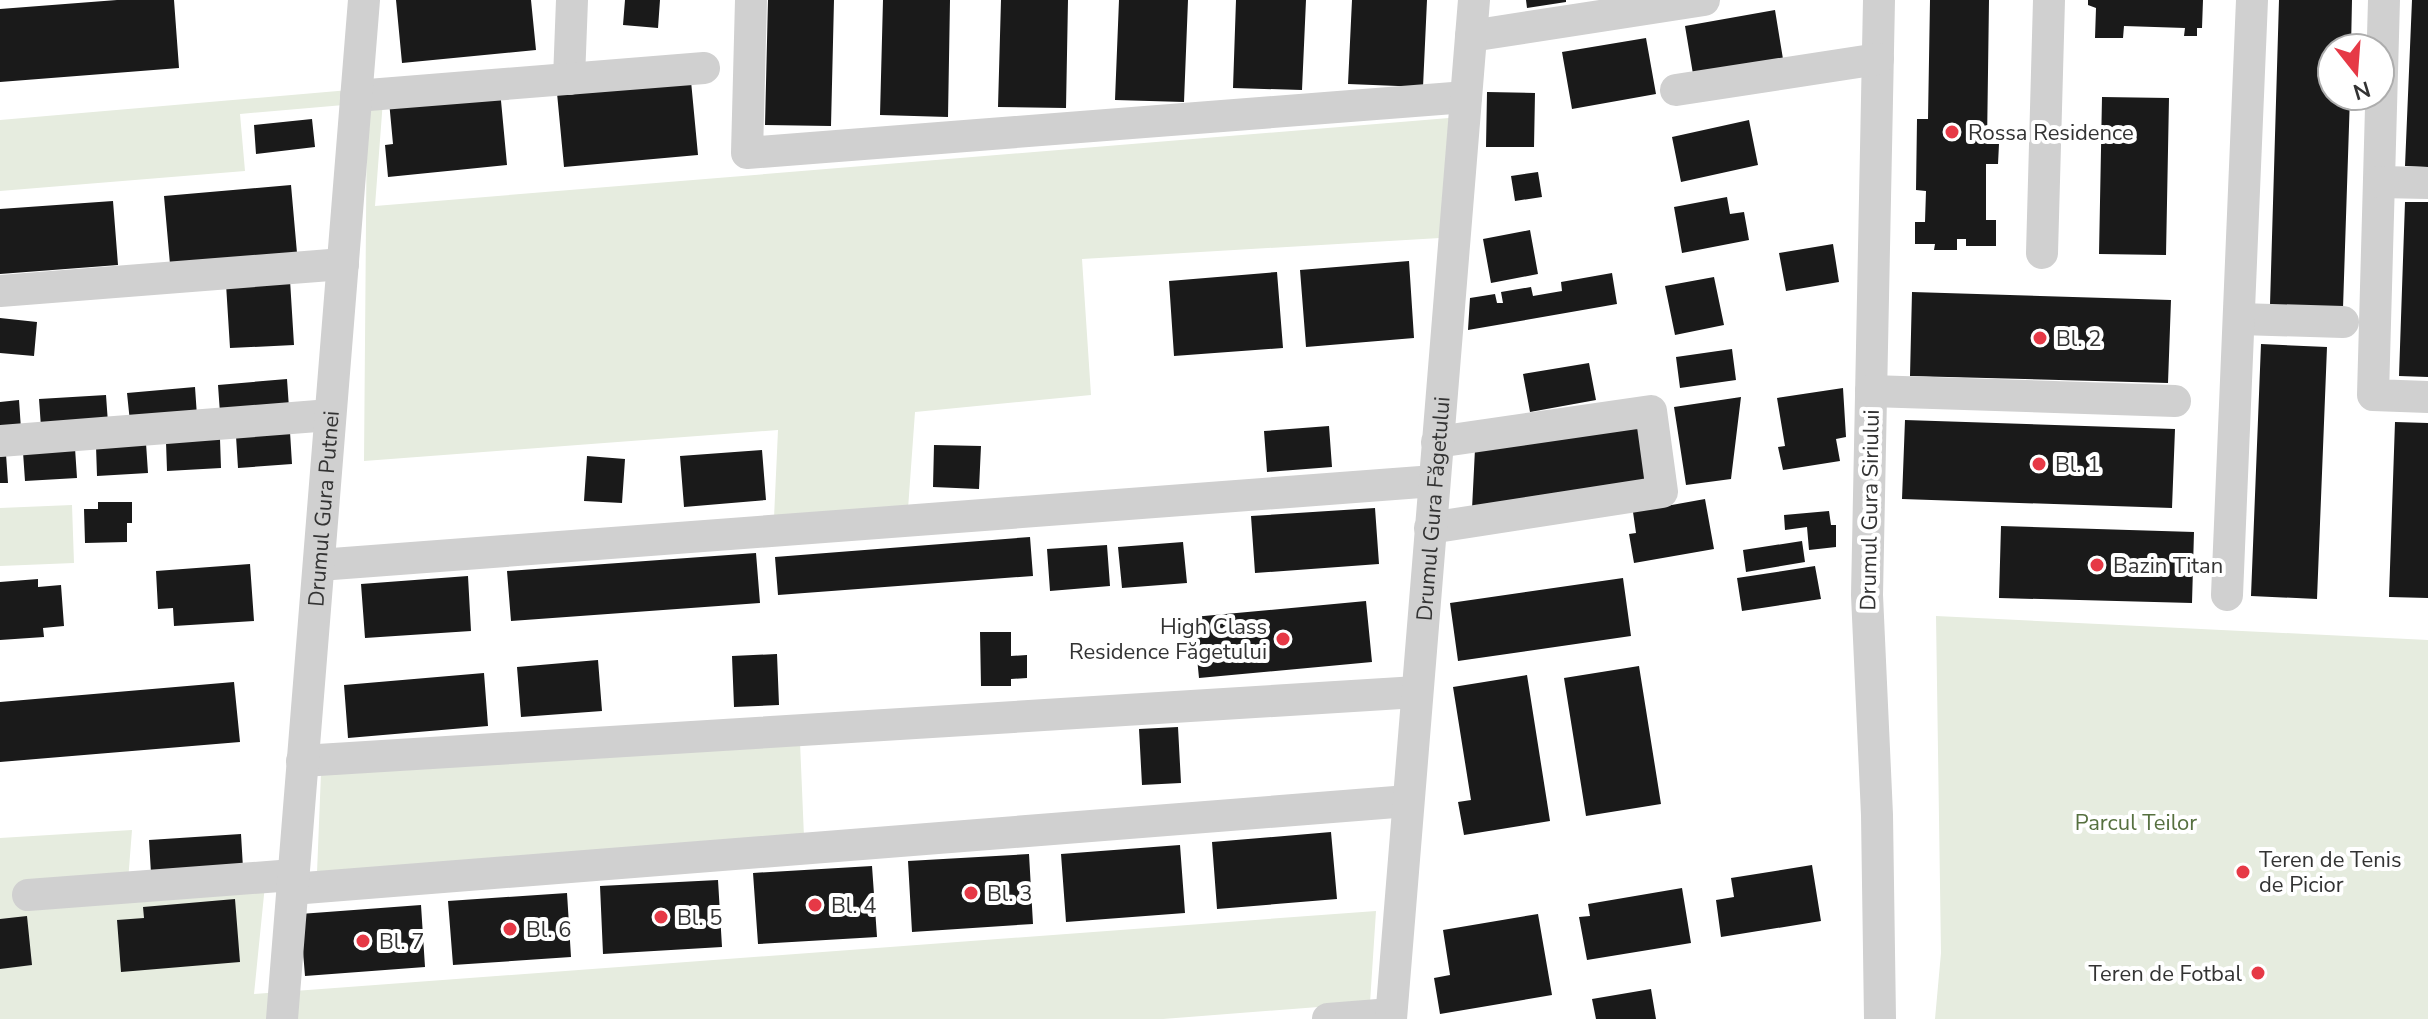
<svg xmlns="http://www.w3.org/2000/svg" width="2428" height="1019" font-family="'Nunito Sans',sans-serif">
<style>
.green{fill:#e6ecdf}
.building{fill:#1a1a1a}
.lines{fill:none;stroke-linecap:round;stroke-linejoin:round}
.minor{stroke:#d0d0d0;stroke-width:32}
.poi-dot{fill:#e63946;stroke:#fff;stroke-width:3}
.labels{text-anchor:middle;stroke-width:8;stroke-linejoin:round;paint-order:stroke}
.poi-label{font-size:22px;fill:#333;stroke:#fff;text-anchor:start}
.street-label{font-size:22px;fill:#333;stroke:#fff}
.park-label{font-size:22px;fill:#56703f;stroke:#fff}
</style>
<rect width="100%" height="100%" fill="#fff"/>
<path class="green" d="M 384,87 L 375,206 L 1449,118 L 1440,238 L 1082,259 L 1091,395 L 915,412 L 908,509 L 774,518 L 778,430 L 364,461 L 367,103 L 240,114 L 245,171 L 0,191 L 0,120 Z
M 72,505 L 74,563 L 0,566 L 0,508 Z
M 1936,616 L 2428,640 L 2428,1019 L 1935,1019 L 1941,953 Z
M 800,742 L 804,837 L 317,873 L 321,773 Z
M 132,830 L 127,894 L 265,885 L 254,994 L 1376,911 L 1370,1003 L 1163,1019 L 0,1019 L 0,838 Z"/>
<path class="building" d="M 117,0 L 174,0 L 179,68 L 0,82 L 0,9 Z
M 396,0 L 531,0 L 536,50 L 402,63 Z
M 625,0 L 660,0 L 658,28 L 623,25 Z
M 768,0 L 834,0 L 831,126 L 765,125 Z
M 883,0 L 950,0 L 948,117 L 880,115 Z
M 1001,0 L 1068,0 L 1066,108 L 998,107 Z
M 1119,0 L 1188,0 L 1184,102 L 1115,100 Z
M 1236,0 L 1306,0 L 1302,90 L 1233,88 Z
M 1352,0 L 1427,0 L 1423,87 L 1348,84 Z
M 1526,0 L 1566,0 L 1566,2 L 1527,8 Z
M 1930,0 L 1989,0 L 1987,144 L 1999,144 L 1998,164 L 1986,164 L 1986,220 L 1996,220 L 1996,246 L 1966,246 L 1966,239 L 1957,239 L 1957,250 L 1934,250 L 1935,244 L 1915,244 L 1915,222 L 1925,222 L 1926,191 L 1916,190 L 1917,119 L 1928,119 Z
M 2088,0 L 2203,0 L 2202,28 L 2197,28 L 2197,36 L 2184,36 L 2185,28 L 2124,26 L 2123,38 L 2095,38 L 2096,8 L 2088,5 Z
M 2279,0 L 2352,0 L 2351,48 L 2332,48 L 2332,96 L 2350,96 L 2343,308 L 2270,305 Z
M 2412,0 L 2428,0 L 2428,167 L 2405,166 Z
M 1775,10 L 1783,59 L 1693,74 L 1685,26 Z
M 1646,38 L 1656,94 L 1572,109 L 1562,52 Z
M 691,81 L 698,155 L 564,167 L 557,93 Z
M 500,90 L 507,165 L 388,177 L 385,145 L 393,144 L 389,101 Z
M 1487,92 L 1535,93 L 1534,147 L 1486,147 Z
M 2102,97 L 2169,98 L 2166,255 L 2099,254 Z
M 312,119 L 315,147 L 256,154 L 254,125 Z
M 1749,120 L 1758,165 L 1681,182 L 1672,137 Z
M 1538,172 L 1542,197 L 1515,201 L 1511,176 Z
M 291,185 L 297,253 L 170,264 L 164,196 Z
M 1727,197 L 1730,214 L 1744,212 L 1749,240 L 1682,253 L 1674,207 Z
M 113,201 L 118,265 L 0,274 L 0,209 Z
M 2405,202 L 2428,202 L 2428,377 L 2399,376 Z
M 1530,230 L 1538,274 L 1491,283 L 1483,239 Z
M 1833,244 L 1839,282 L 1786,291 L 1779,253 Z
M 1409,261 L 1414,338 L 1306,347 L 1300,270 Z
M 1277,272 L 1283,348 L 1174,356 L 1169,281 Z
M 1612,273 L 1617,304 L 1468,330 L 1470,298 L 1495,294 L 1497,303 L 1503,303 L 1501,292 L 1531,287 L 1533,296 L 1562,291 L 1561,282 Z
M 1714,277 L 1724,325 L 1675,335 L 1665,286 Z
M 290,280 L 294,345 L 230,348 L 226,284 Z
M 1912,292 L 2171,300 L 2168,383 L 1910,376 Z
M 0,318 L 37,322 L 34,356 L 0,353 Z
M 2261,344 L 2327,347 L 2317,599 L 2251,596 Z
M 1732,349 L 1736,380 L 1680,388 L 1676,357 Z
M 1589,363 L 1596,400 L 1530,412 L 1523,374 Z
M 287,379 L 289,408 L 220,413 L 218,385 Z
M 195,387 L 197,416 L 130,422 L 127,393 Z
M 1843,388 L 1846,437 L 1836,439 L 1840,461 L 1783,470 L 1778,447 L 1785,446 L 1777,398 Z
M 106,395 L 108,423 L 41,427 L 39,399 Z
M 1741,397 L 1731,479 L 1686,485 L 1674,407 Z
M 19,400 L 21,429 L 0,430 L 0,402 Z
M 1905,420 L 2175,429 L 2172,508 L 1902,499 Z
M 2395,422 L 2428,423 L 2428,598 L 2389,597 Z
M 1640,424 L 1647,482 L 1472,509 L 1475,449 Z
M 1329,426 L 1332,467 L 1267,472 L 1264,431 Z
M 290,432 L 292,464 L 238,468 L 236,436 Z
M 220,439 L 221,468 L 167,471 L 166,442 Z
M 146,443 L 148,473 L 97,476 L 96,446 Z
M 934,445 L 981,446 L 979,489 L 933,487 Z
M 75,448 L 77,478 L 25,481 L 23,452 Z
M 762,450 L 766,500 L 684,507 L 680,456 Z
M 0,454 L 6,454 L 8,483 L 0,483 Z
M 587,456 L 625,459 L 622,503 L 584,501 Z
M 1705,499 L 1714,549 L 1634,563 L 1629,534 L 1636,533 L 1633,512 Z
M 98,502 L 132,502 L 132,523 L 127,523 L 127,542 L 85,543 L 84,509 L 98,509 Z
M 1375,508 L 1379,564 L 1255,573 L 1251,516 Z
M 1829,511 L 1831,525 L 1836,525 L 1836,547 L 1809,550 L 1807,527 L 1785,530 L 1784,515 Z
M 2001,526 L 2194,532 L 2192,603 L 1999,598 Z
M 1030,537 L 1033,576 L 778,595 L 775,557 Z
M 1802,541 L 1805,562 L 1746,572 L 1743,550 Z
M 1183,542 L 1187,583 L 1122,588 L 1118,547 Z
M 1107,545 L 1110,586 L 1050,591 L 1047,549 Z
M 756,553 L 760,603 L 511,621 L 507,571 Z
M 250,564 L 254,621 L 174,626 L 173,608 L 158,609 L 156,571 Z
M 1815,566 L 1821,599 L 1742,611 L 1737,578 Z
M 468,576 L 471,631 L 365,638 L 361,584 Z
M 1623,578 L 1631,636 L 1458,661 L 1450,603 Z
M 38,579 L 38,587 L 61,585 L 64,626 L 43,628 L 44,637 L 0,640 L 0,582 Z
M 1366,601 L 1372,662 L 1199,678 L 1193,617 Z
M 980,632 L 1011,632 L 1011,656 L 1027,655 L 1027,678 L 1011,679 L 1011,686 L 981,686 Z
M 777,654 L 779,705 L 734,707 L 732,656 Z
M 598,660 L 602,711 L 521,717 L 517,667 Z
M 1639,666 L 1661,804 L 1586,816 L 1564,678 Z
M 484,673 L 488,726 L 348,738 L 344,685 Z
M 1527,675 L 1550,821 L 1464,835 L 1458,802 L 1471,800 L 1453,687 Z
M 234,682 L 240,742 L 0,762 L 0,702 Z
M 1178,727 L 1181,783 L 1142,785 L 1139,729 Z
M 1331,832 L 1337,899 L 1217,909 L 1212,842 Z
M 241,834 L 243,868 L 151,873 L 149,840 Z
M 1180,845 L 1185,913 L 1066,922 L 1061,854 Z
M 1029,854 L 1033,924 L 912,932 L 908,861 Z
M 1812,865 L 1821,921 L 1721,937 L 1716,900 L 1734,897 L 1731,878 Z
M 872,866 L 877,937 L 758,944 L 753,873 Z
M 718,880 L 722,947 L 603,954 L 600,886 Z
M 1682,888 L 1691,943 L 1587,960 L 1579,917 L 1590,916 L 1588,904 Z
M 567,893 L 571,957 L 453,965 L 448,901 Z
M 235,899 L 240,962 L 121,972 L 117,920 L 144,918 L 143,907 Z
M 421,905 L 425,967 L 305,976 L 300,914 Z
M 1538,914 L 1552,995 L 1440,1014 L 1434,978 L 1450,975 L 1443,930 Z
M 27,916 L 32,965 L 0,969 L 0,919 Z
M 1651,989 L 1656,1019 L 1596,1019 L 1592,999 Z"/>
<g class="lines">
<g class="minor">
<path d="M 751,0 L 747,153 L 1466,97"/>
<path d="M 1879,0 L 1867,595 L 1877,815 L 1880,1019"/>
<path d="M 2384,0 L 2373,395 L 2428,397"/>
<path d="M 1471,36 L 1704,0"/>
<path d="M 569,79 L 572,0"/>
<path d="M 1676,90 L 1878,59"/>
<path d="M 356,96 L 704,68"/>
<path d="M 2379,182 L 2428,183"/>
<path d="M 2042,253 L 2049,0"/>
<path d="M 0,291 L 343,264"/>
<path d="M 2240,319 L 2343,322"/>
<path d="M 1871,391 L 2175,401"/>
<path d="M 0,441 L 330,415"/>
<path d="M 1430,528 L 1662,492 L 1651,411 L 1437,442"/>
<path d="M 319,565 L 1434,481"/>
<path d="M 2227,595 L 2252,0"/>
<path d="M 302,761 L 1417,692"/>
<path d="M 292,889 L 1408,801"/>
<path d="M 28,895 L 293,875"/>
<path id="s1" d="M 282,1019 L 364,0"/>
<path d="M 1328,1019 L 1391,1014"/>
<path id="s2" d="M 1391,1019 L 1474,0"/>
</g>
</g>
<g class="poi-dot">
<circle cx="1952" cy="132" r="8"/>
<circle cx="2040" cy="338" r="8"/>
<circle cx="2039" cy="464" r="8"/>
<circle cx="2097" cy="565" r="8"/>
<circle cx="1283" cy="639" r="8"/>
<circle cx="2243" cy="872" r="8"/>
<circle cx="971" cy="893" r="8"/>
<circle cx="815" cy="905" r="8"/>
<circle cx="661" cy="917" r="8"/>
<circle cx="510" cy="929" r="8"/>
<circle cx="363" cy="941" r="8"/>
<circle cx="2258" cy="973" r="8"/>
</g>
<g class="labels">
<g class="poi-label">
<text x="1968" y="140">Rossa Residence</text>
<text x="2056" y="346">Bl. 2</text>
<text x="2055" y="472">Bl. 1</text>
<text x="2113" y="573">Bazin Titan</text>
<text x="1267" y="634" text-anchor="end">High Class<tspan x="1267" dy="25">Residence Făgetului</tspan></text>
<text x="2259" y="867">Teren de Tenis<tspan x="2259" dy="25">de Picior</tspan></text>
<text x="987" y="901">Bl. 3</text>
<text x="831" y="913">Bl. 4</text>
<text x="677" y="925">Bl. 5</text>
<text x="526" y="937">Bl. 6</text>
<text x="379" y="949">Bl. 7</text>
<text x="2242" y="981" text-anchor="end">Teren de Fotbal</text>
</g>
<g class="street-label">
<text dy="8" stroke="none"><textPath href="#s2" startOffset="512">Drumul Gura Făgetului</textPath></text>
<text dy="8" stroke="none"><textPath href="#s1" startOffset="512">Drumul Gura Putnei</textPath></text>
<text transform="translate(1869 510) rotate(-89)" y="8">Drumul Gura Siriului</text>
</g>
<g class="park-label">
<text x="2136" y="830">Parcul Teilor</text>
</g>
</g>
<g transform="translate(2356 72) rotate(163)"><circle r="38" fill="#ffffff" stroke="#adadad" stroke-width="2"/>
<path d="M0-6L14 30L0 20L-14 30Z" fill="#e63946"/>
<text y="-12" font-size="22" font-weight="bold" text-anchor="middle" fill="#333333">N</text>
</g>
</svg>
